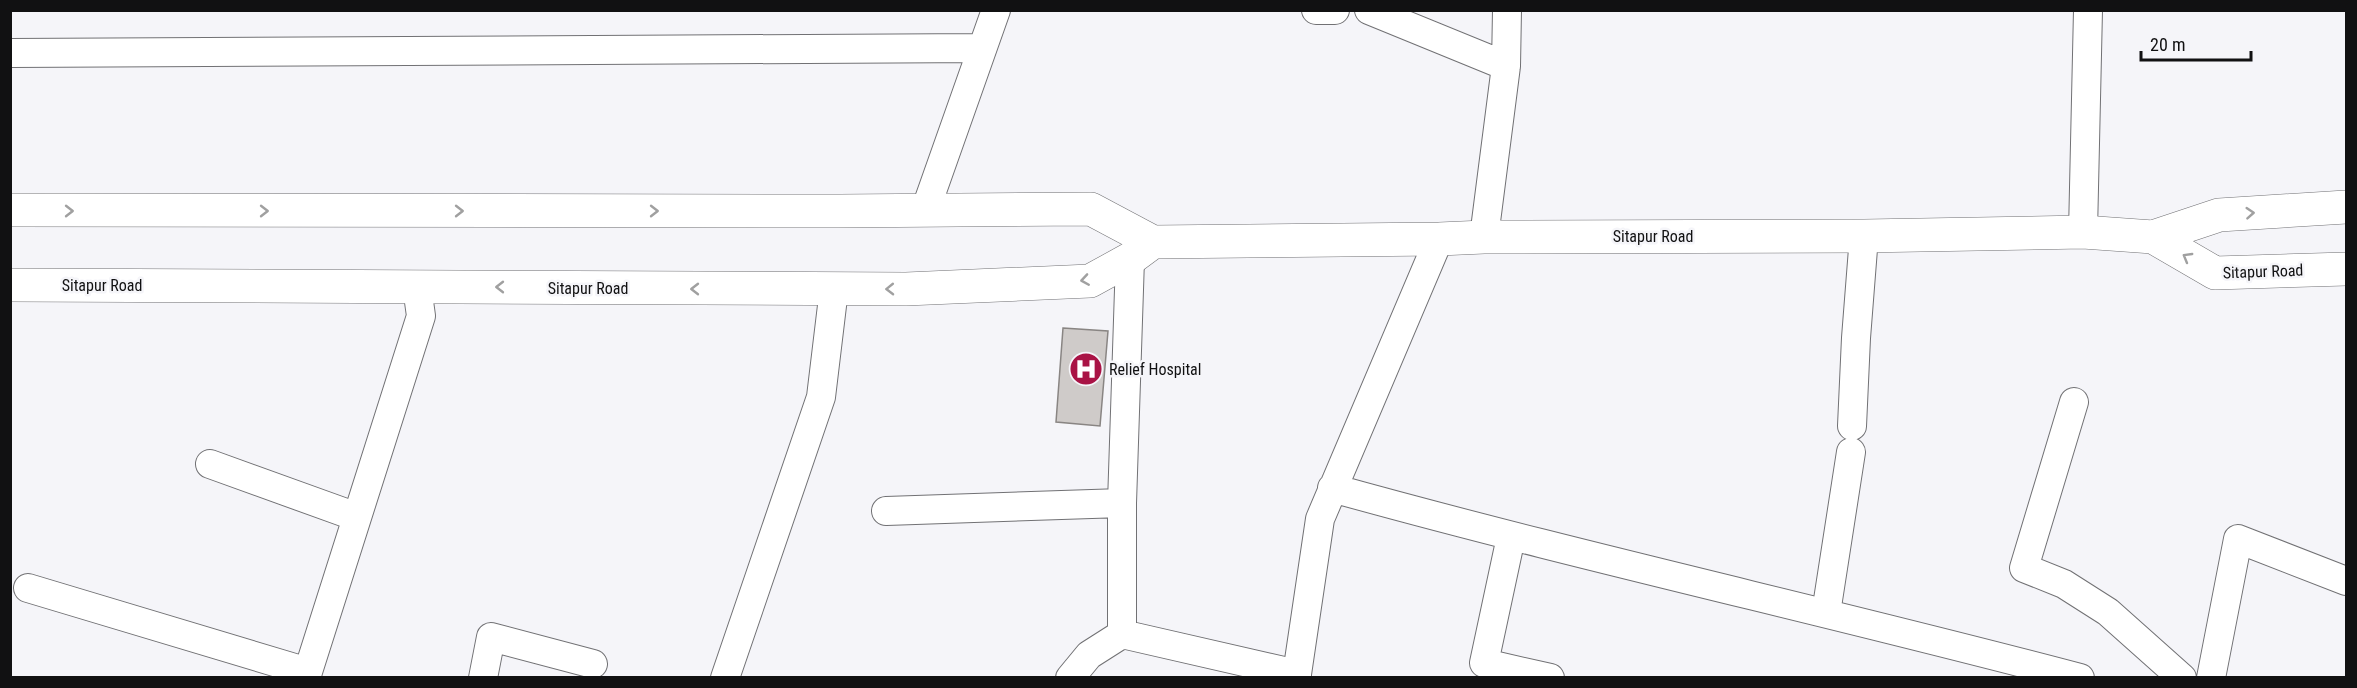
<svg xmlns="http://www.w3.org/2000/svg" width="2357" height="688" font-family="'Roboto Condensed',sans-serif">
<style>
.building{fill:#cfcbc9;stroke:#898583;stroke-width:1.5}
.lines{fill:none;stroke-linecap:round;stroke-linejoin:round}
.street-casing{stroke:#717174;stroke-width:30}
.primary-casing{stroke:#717174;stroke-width:34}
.street{stroke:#fff;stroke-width:28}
.primary{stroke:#fff;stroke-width:33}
.oneway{stroke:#a0a0a0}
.labels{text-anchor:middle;stroke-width:5;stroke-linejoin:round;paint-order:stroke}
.street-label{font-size:16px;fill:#111112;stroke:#f5f5f9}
.poi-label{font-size:16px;fill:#111112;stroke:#f5f5f9;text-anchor:start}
</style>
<rect width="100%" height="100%" fill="#f5f5f9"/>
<path class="building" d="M 1063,328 L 1108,331 L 1100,426 L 1056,422 Z"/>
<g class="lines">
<defs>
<path id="street" d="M 1316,10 L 1335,10
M 1369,10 L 1506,66
M 10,53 L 982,48
M 925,211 L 996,10
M 2083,232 L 2088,10
M 1484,237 L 1506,66 L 1507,10
M 1130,259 L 1122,503 L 1122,634 L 1297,674 L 1297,678
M 2074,402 L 2024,568 L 2064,584 L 2108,612 L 2182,678
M 1852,426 L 1856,338 L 1864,236
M 210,464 L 357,517
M 1332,488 C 1580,557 1831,612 2080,678
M 886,511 L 1122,503
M 1511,537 L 1484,663 L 1550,678
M 28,588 L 308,672
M 1826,613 L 1851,452
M 1297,674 L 1320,519 L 1439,239
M 306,678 L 421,316 L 417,287
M 483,678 L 491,637 L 593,664
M 725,678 L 821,397 L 834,289
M 1070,678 L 1089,655 L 1122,634
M 2211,678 L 2238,539 L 2346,581"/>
<path id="primary" d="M 10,210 L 839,211 L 1091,209 L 1153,242 L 1439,239 L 1484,237 L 1864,236 L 2083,232 L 2153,237 L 2219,215 L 2346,207
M 2153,237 L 2215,273 L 2346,269
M 10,285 L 906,289 L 1090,281 L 1130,259 L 1153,242"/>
</defs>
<use href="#street" class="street-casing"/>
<use href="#primary" class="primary-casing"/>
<use href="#street" class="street"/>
<use href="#primary" class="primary"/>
</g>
<defs><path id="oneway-chevron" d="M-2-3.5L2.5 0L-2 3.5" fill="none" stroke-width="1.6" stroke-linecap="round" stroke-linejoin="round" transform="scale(1.5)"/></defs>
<g class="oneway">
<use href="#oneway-chevron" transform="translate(69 211)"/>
<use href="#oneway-chevron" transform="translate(264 211)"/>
<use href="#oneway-chevron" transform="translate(459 211)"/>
<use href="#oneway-chevron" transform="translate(654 211)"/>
<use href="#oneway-chevron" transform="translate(2250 213) rotate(-4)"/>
<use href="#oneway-chevron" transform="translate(2187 257) rotate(-150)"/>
<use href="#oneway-chevron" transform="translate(1085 280) rotate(171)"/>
<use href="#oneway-chevron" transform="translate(500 287) rotate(-180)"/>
<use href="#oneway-chevron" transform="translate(695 289) rotate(-180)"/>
<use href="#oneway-chevron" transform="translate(890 289) rotate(179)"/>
</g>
<defs>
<symbol id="hospital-disc" viewBox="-11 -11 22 22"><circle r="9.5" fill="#a91345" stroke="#f5f5f9"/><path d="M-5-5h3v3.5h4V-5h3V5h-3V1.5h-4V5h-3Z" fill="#fff"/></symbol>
</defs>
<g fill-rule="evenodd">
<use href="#hospital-disc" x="1067" y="350" width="38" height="38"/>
</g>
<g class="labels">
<g class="street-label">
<text x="1653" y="242">Sitapur Road</text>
<text transform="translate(2263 271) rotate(-2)" y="6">Sitapur Road</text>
<text x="102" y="291">Sitapur Road</text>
<text x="588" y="294">Sitapur Road</text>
</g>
<g class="poi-label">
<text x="1109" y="375">Relief Hospital</text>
</g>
</g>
<rect width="2357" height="688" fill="none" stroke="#111112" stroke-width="24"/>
<path d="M2141 51v9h110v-9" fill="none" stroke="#111112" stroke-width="3"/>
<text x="2150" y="51" font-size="18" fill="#111112" stroke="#f5f5f9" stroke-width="4.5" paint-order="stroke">20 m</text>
</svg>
